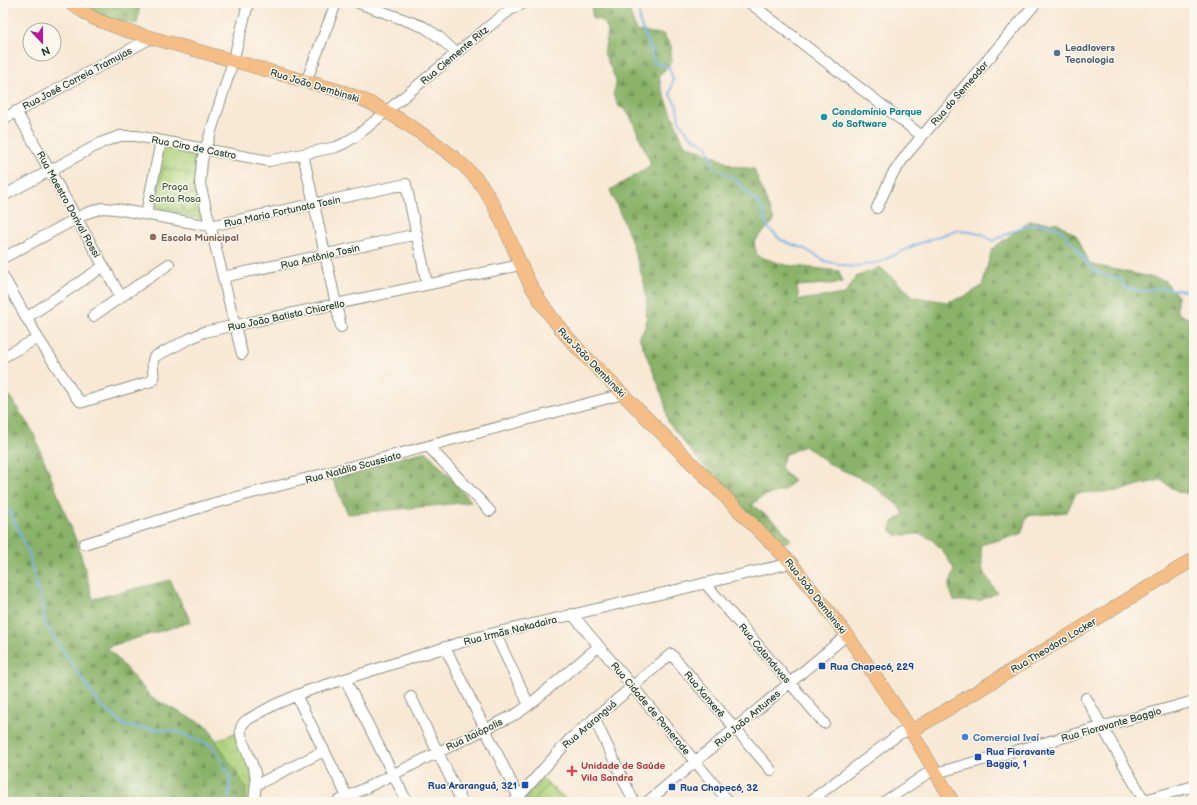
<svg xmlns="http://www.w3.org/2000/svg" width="1197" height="805" font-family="'Balsamiq Sans',sans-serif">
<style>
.forest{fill:url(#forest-firs);stroke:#54784e}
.park{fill:url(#park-crowns);stroke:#668756}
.garden{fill:#add179;stroke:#668756}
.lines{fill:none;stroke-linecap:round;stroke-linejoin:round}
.stream{stroke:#79b2e9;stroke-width:2}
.minor-casing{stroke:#8c9284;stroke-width:12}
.major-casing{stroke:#8c9284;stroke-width:14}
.minor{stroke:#fff;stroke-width:10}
.major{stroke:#f6be87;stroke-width:13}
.service-dot{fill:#5c6f8a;stroke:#fbf7ec;stroke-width:1.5}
.culture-dot{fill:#0f9aa8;stroke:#fbf7ec;stroke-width:1.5}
.education-dot{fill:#8d6e63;stroke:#fbf7ec;stroke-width:1.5}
.transit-dot{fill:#1a4fb4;stroke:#fbf7ec;stroke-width:1.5}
.shop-dot{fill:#3f7fe0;stroke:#fbf7ec;stroke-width:1.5}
.health-dot{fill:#e0444e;stroke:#fbf7ec;stroke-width:1.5}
.labels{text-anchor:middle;stroke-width:3;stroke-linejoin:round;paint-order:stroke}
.service-label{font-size:10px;font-weight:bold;fill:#4e5e75;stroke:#fbf7ec;text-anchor:start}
.street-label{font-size:10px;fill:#1f3d34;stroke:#fbf7ec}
.culture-label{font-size:10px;font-weight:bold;fill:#0d838f;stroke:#fbf7ec;text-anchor:start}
.park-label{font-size:10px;fill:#3b5b42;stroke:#fbf7ec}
.education-label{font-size:10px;font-weight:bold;fill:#785e54;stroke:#fbf7ec;text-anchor:start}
.transit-label{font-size:10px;font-weight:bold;fill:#164399;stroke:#fbf7ec;text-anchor:start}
.shop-label{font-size:10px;font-weight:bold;fill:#366cbe;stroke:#fbf7ec;text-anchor:start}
.health-label{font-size:10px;font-weight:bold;fill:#be3a42;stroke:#fbf7ec;text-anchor:start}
</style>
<defs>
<pattern id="forest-firs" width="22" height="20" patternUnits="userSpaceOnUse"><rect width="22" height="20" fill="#8ab369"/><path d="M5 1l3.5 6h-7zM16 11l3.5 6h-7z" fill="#709357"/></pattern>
<pattern id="park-crowns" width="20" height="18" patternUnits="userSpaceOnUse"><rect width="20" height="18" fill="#add179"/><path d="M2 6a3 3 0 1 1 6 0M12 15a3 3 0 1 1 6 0" fill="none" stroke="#94b469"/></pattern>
</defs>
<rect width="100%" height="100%" fill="#fbf7ec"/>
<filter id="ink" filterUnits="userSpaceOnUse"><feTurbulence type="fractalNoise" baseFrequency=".025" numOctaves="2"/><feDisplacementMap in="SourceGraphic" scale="8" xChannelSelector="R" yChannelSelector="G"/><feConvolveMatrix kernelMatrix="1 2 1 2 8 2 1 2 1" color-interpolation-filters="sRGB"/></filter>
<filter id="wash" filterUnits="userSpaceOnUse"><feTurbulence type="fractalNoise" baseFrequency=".012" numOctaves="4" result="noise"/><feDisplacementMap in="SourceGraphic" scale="16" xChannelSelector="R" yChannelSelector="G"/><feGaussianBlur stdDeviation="0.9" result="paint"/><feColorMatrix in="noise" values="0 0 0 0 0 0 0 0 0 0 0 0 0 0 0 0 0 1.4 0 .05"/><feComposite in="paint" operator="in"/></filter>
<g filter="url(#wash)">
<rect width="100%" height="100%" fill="#f8e8d4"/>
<path class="forest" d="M 81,3 L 140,3 L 137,24 L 98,17 Z
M 591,3 L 627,3 L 636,31 L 663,34 L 671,46 L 672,62 L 659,76 L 661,87 L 684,144 L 716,157 L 733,166 L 754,169 L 774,221 L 754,242 L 757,256 L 785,265 L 839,271 L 842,283 L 797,286 L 799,300 L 845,294 L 856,277 L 880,267 L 914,297 L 947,302 L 966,296 L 982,286 L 992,249 L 1030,221 L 1058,223 L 1077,236 L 1089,263 L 1098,266 L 1164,280 L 1177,295 L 1177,313 L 1194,321 L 1194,494 L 1177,492 L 1161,480 L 1142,484 L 1121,491 L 1076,493 L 1067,512 L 1027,516 L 1021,534 L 980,545 L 983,571 L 997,593 L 979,601 L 954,601 L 949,587 L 954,569 C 946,556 935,535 917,534 C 911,534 904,535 898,536 L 890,530 L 893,522 L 904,514 L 900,507 L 867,481 L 831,465 L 814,452 L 804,446 L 785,455 L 781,467 L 786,474 L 794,481 L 784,490 L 761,497 L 752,505 L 779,525 L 791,540 L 780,545 L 702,465 L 668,422 L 665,404 L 659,386 L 639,337 L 646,326 L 647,305 L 645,286 L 629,234 L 610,190 L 639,173 L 651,164 L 631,118 L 625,109 L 619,107 L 613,95 L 616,85 L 616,80 L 604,53 L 608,30 L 601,20 L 593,19 Z
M 3,386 L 33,432 L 79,548 L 93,599 L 170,580 L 191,622 L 107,647 L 152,698 L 208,727 L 246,788 L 245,802 L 3,802 Z
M 426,451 L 472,502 L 348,514 L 331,476 Z"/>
<path class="park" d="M 163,147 L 200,153 C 193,180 197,192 203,219 L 151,209 Z
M 237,732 L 252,777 L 251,802 L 245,802 L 246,788 L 216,741 Z
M 542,779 L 570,802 L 522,802 Z"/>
<path class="garden" d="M 163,168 L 188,173 L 181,211 L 156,206 Z
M 187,194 L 196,195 L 193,213 L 183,211 Z
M 547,785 L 566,802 L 532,802 Z"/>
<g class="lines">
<path class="stream" d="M 638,3 L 640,23 L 650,47 L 654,63 L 669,67 L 673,79 L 670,95 L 677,106 L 679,120 L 689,135 L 707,146 L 714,167 L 735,179 L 762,208 L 767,227 L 781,240 L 805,249 L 825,261 L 852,267 L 880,262 L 915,245 L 956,230 L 982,234 L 993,241 C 1004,236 1018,227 1030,225 C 1066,218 1072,248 1092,268 C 1100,275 1111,277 1121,279 L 1125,287 L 1140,291 L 1163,288 L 1194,292
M 3,497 L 28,551 L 47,627 L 100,705 L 125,726 L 175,731 L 212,746 L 230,775 L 229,802"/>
</g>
</g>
<g filter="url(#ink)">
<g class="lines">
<defs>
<path id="minor" d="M 359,3 L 424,27 L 439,37 L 456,53
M 750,3 L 922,136
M 306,82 L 336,3
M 16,111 L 121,297
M 3,119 L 151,38
M 303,154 L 341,327
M 3,196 L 103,142 L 120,136 L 136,136 L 269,161 L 336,147 L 345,143 L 359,134 L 488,27 L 510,10 L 524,3
M 877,208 L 892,175 L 906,155 L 1036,3
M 146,214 L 161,141
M 3,258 L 87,213 L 102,208 L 116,209 L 210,226 L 406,184 L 427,284
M 3,276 L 38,338 L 76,397 L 80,401 L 83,402 L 152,381 C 156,375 150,365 154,357 L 189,339 L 204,332 L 520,265
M 223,277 L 417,234
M 93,316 L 169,264
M 26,318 L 104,266
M 242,354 L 200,184 L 202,160 L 233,61 L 247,8 L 244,3
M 3,357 L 38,338
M 428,446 L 490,511
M 84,544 L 211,504 L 623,394
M 705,583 L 824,723
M 572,614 L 729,802
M 495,633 L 529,705
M 445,647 L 519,798
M 345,679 L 407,802
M 296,695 L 350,802
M 411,697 L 462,802
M 1086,698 L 1145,802
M 594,718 L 634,802
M 936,773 L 1194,701
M 256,785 L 324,751
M 254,802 C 255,792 257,783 255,773 C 253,762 238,737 241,728 C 242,724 244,722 247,720 L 274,705 L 307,691 L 478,637 L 791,563
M 337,802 L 518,713 L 529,705 L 599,646
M 514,802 L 570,739 L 671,654 L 771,770
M 647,802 L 847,635
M 809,802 L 899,734 L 904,732 L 912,731
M 884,802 L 934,769
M 1138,802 L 1194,786"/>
<path id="major" d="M 70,3 L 95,19 L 124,30 L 337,90 C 370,100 399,118 428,138 C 448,152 467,166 482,186 C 502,215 514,253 530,284 C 544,309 561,331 581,352 L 791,563 L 847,635 L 904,719 L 953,802
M 912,731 L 1194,559"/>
</defs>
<use href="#minor" class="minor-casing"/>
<use href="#major" class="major-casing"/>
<use href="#minor" class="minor"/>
<use href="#major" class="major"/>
</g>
</g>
<circle class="service-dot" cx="1057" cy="53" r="4"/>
<circle class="culture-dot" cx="824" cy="117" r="4"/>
<circle class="education-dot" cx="153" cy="237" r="4"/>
<g class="transit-dot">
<rect x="818" y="662" width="8" height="8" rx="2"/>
<rect x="974" y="753" width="8" height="8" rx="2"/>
<rect x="521" y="781" width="8" height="8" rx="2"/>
<rect x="668" y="783" width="8" height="8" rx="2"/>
</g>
<circle class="shop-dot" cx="965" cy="737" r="4"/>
<path class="health-dot" d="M570 765h4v4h4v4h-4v4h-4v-4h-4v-4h4z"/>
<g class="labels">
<g class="service-label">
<text x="1065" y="51">Leadlovers<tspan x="1065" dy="12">Tecnologia</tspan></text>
</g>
<g class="street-label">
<text transform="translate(454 55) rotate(-40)" y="4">Rua Clemente Ritz</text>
<text transform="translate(77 78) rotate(-28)" y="4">Rua José Correia Tramujas</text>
<text transform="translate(315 85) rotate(17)" y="4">Rua João Dembinski</text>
<text transform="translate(959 93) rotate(-49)" y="4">Rua do Semeador</text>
<text transform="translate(194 147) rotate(11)" y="4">Rua Ciro de Castro</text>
<text transform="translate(69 204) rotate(61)" y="4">Rua Maestro Dorival Rossi</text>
<text transform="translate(282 211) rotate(-12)" y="4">Rua Maria Fortunata Tosin</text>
<text transform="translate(320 256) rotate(-13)" y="4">Rua Antônio Tosin</text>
<text transform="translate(286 315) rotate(-12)" y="4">Rua João Batista Chiarello</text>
<text transform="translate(592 362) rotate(46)" y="4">Rua João Dembinski</text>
<text transform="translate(353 467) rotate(-15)" y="4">Rua Natálio Scussiato</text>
<text transform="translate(816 596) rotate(52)" y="4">Rua João Dembinski</text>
<text transform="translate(510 630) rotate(-14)" y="4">Rua Irmãs Nakadaira</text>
<text transform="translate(1053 645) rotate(-31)" y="4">Rua Theodoro Locker</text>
<text transform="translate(765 653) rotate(50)" y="4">Rua Catanduvas</text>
<text transform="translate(705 694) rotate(50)" y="4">Rua Xanxerê</text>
<text transform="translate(651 708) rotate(50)" y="4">Rua Cidade de Pomerode</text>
<text transform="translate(747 718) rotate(-40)" y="4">Rua João Antunes</text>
<text transform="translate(589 724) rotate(-41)" y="4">Rua Araranguá</text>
<text transform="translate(1111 724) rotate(-16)" y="4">Rua Fioravante Baggio</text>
<text transform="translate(474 734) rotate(-26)" y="4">Rua Itaiópolis</text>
</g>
<g class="culture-label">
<text x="832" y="115">Condomínio Parque<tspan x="832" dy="12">do Software</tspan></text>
</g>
<g class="park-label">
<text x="175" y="190">Praça<tspan x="175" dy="12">Santa Rosa</tspan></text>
</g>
<g class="education-label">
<text x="161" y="241">Escola Municipal</text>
</g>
<g class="transit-label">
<text x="830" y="670">Rua Chapecó, 229</text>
<text x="986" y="755">Rua Fioravante<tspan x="986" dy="12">Baggio, 1</tspan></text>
<text x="517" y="789" text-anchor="end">Rua Araranguá, 321</text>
<text x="680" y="791">Rua Chapecó, 32</text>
</g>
<g class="shop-label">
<text x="973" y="741">Comercial Ivaí</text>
</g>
<g class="health-label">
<text x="581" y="769">Unidade de Saúde<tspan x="581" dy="12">Vila Sandra</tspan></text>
</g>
</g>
<rect width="1197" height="805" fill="none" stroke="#fbf7ec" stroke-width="16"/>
<g transform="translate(42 42) rotate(158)"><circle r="19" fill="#fbf7ec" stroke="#a3ada2"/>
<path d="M0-3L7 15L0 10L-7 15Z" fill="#b5179e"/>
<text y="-6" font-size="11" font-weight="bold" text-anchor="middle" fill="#1f3d34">N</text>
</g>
</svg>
